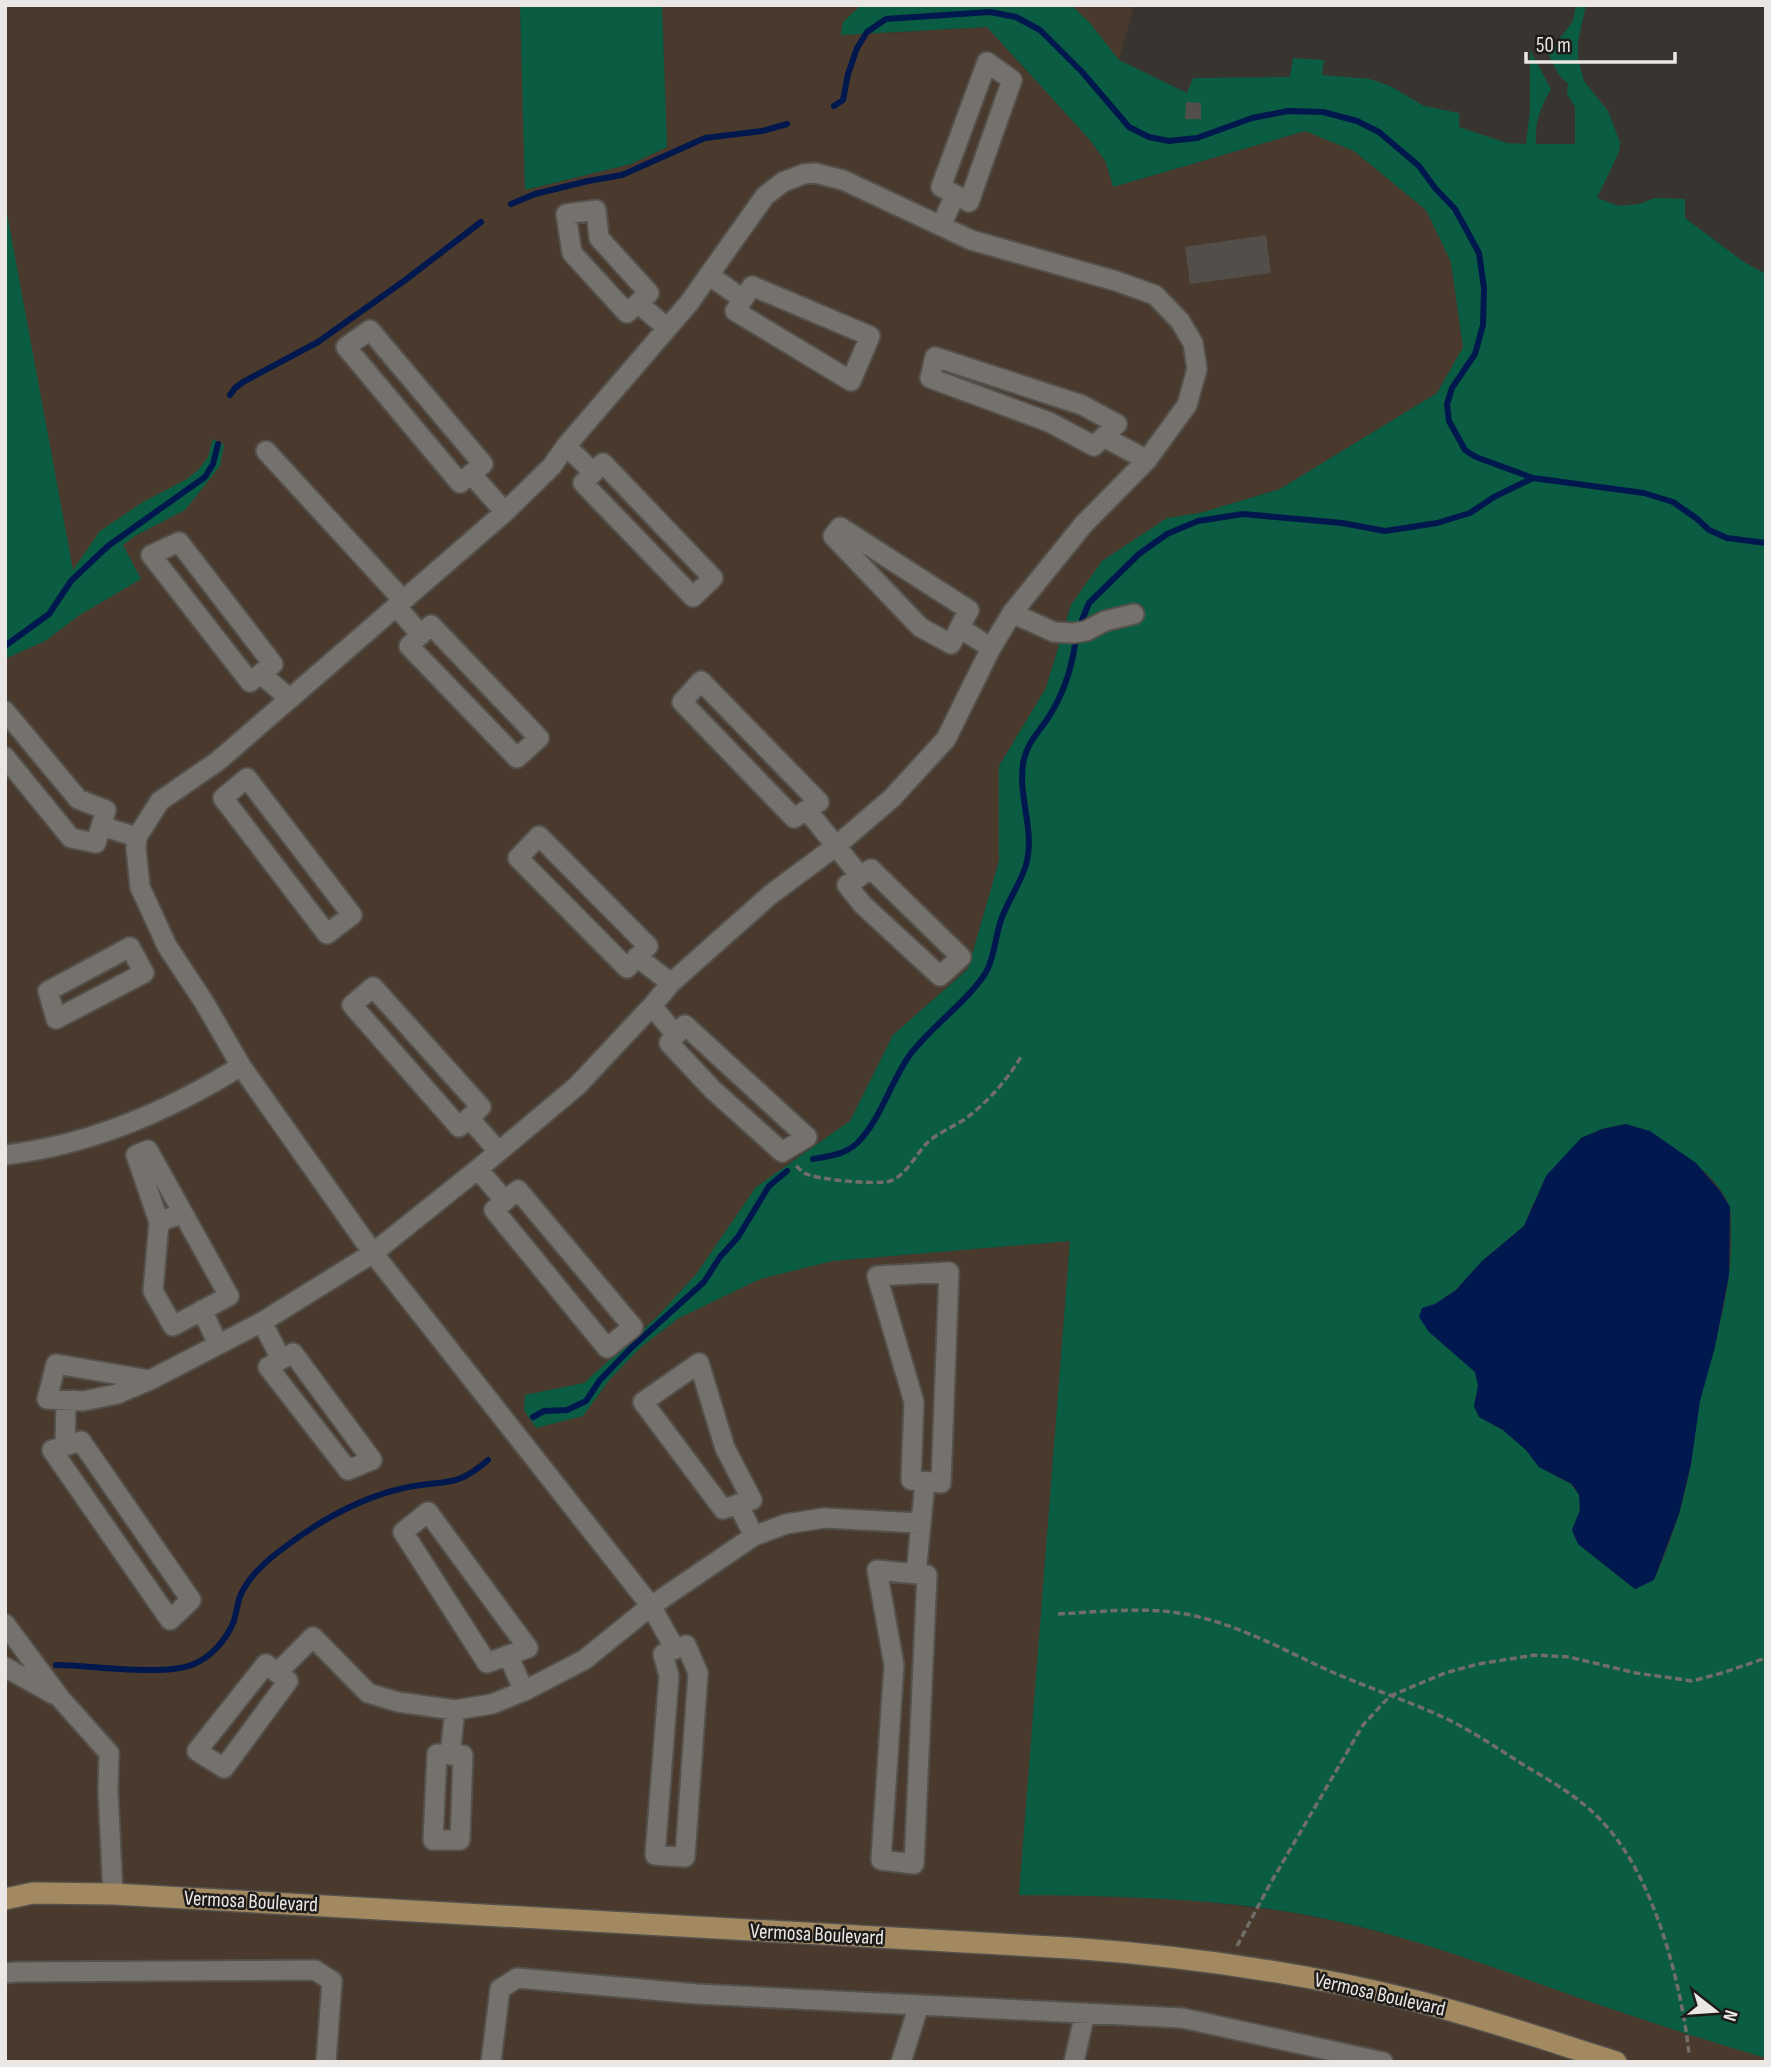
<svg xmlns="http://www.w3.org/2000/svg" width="1771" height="2067" font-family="'Sofia Sans Condensed',sans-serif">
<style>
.commercial{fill:#493a2d}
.green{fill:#0a5d42;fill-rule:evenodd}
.water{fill:#00184d}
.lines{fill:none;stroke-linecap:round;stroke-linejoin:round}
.stream{stroke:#00184d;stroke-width:6}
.building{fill:#524f4a}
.minor-casing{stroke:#54514d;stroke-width:23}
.major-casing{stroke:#54514d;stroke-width:24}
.path{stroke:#716e69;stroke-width:3.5;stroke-dasharray:7 3.5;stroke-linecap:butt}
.minor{stroke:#75716c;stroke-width:19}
.major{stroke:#a38960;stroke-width:21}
.labels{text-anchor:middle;stroke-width:5;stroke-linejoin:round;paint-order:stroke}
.street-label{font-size:21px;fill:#eae7e4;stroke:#1e1c1a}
</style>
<rect width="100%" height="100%" fill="#383530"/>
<path class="commercial" d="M 5,5 L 520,5 L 526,190 L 631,164 L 667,147 L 662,5 L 861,5 L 843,22 L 893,33 L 987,27 L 1090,140 L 1106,163 L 1114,187 L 1306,131 L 1354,151 L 1426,210 L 1451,262 L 1463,347 L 1437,393 L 1280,489 L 1199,513 L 1167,518 L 1071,605 L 1046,688 L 999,766 L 999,861 L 968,969 L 893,1035 L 850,1121 L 756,1187 L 697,1273 L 657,1317 L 584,1383 L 525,1395 L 610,1379 L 641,1347 L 679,1318 L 760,1279 L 832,1261 L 1070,1241 L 1020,1894 L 1179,1899 L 1283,1911 L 1335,1921 L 1437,1947 L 1487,1964 L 1624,2013 L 1766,2058 L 1766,2062 L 5,2062 Z
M 1071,5 L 1134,5 L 1119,60 L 1090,23 Z"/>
<path class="green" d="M 520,5 L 662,5 L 667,147 L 631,164 L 525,190 Z
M 861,5 L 1071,5 L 1090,23 L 1119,60 L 1187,93 L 1193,78 L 1290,77 L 1293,58 L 1324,60 L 1322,75 L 1370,79 L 1390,86 L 1424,106 L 1459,113 L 1459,127 L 1507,143 L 1526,144 L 1530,111 L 1530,50 L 1551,89 C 1541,107 1534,122 1536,144 L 1575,144 L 1575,107 L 1567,94 L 1568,84 L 1559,75 L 1548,54 L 1573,21 L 1576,5 L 1586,5 L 1578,41 L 1578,59 L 1584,81 L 1608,111 L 1620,142 L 1619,152 L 1597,198 L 1619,206 L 1639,204 L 1655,198 L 1685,199 L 1685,218 L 1744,262 L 1766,274 L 1766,2058 C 1701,2039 1637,2018 1574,1996 C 1495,1968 1418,1939 1336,1921 C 1232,1898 1126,1896 1019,1895 L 1070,1241 L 832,1261 L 760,1279 L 679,1318 L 641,1347 L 610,1379 L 583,1416 L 536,1428 L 524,1410 L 525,1395 L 584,1383 L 657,1317 L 697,1273 L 756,1187 L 850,1121 L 893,1035 L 968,969 L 999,861 L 999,766 L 1046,688 L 1071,605 L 1102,561 L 1167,518 L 1200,513 L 1280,489 L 1437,393 L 1463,347 L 1451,262 L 1426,210 L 1354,151 L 1305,131 L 1113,187 L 1106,162 L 1090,140 L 987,27 L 841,35 L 843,22 ZM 1626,1124 C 1663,1145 1711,1163 1729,1205 C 1732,1213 1731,1223 1731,1232 C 1733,1289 1714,1344 1700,1399 C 1695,1420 1694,1442 1691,1463 C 1684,1504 1671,1542 1654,1580 L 1635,1589 L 1578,1544 L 1572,1530 L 1580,1511 L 1579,1495 L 1571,1484 L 1539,1467 L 1526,1450 L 1503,1430 L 1479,1417 L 1474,1406 L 1478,1386 L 1475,1372 L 1459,1356 L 1422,1308 L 1435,1304 L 1456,1290 L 1482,1261 L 1524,1226 L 1532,1206 L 1581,1138 L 1602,1129 Z
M 5,203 L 73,570 L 100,531 L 143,502 L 187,479 L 199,469 L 208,457 L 213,439 L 224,445 L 220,466 L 185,510 L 135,536 L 123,545 L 141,579 L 78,616 L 47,640 L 5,659 Z"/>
<path class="water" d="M 1626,1124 L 1650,1131 L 1696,1163 L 1720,1191 L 1730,1207 L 1729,1275 L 1715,1347 L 1700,1401 L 1691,1464 L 1679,1514 L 1654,1580 L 1635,1589 L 1578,1544 L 1572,1530 L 1580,1510 L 1579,1495 L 1572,1484 L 1539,1467 L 1526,1450 L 1503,1430 L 1479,1417 L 1474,1406 L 1478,1386 L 1475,1372 L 1429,1332 L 1419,1317 L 1422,1308 L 1435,1304 L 1456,1290 L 1482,1261 L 1524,1226 L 1546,1176 L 1581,1138 L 1602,1129 Z"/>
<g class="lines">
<path class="stream" d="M 834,106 L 843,100 L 848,74 L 857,48 L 867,32 L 886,19 L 990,12 L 1016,17 L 1040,30 L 1083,73 L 1129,127 L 1149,137 L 1169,141 L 1197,138 L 1252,118 L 1288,111 L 1323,112 L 1357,121 L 1379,132 L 1419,166 L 1435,188 L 1455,209 L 1479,253 L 1484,288 L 1483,325 L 1475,354 L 1452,388 L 1447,404 L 1449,421 L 1465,450 L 1476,457 L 1533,478 L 1644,493 L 1673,502 L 1696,518 L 1709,530 L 1727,538 L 1766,543
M 511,204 L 535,194 L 588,181 L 622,175 L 705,138 L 762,131 L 787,124
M 230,395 L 235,388 L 243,382 L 318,342 L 404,281 L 481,222
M 1082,620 L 1089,603 L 1139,554 L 1167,534 L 1198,521 L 1243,514 L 1342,523 L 1385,531 L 1437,523 L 1470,513 L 1494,497 L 1533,478
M 5,646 L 49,614 L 71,581 L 108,546 L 205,477 L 213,464 L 218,444
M 813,1159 C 831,1156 849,1154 861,1139 C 882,1115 891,1082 909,1056 C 931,1026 964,1005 985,974 C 994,960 995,939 1000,923 C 1006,903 1020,885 1026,865 C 1036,829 1016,794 1024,759 C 1028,742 1038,733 1048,718 C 1063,695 1071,672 1075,644
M 533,1417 L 544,1411 L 567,1410 L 586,1401 L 600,1380 L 632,1347 L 704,1282 L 720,1257 L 738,1237 L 769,1186 L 787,1171
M 56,1665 C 91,1665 165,1677 194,1664 C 211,1657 226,1640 233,1623 C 237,1613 237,1601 242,1592 C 250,1576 263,1564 277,1553 C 314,1524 359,1498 404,1488 C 443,1479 454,1490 488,1460"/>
</g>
<path class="building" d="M 1186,102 L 1201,103 L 1201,119 L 1185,119 Z
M 1266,235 L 1271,273 L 1190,284 L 1185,247 Z"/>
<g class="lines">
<defs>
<path id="minor" d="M 987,62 L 1012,80 L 969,202 L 941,187 Z
M 596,210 L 599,238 L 649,293 L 627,313 L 572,253 L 566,214 Z
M 941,226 L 955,195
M 710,276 L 743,299
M 752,286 L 870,336 L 851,381 L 735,311 Z
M 638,303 L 667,328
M 370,330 L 483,464 L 460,483 L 346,347 Z
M 935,357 L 1082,405 L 1117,424 L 1094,446 L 1049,422 L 930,378 Z
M 1104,437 L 1147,460
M 566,446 L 593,472
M 266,451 L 402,599
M 603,463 L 713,578 L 693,597 L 583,483 Z
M 471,474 L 505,512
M 840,527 L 969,610 L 951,644 L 920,627 L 833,536 Z
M 179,542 L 273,664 L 250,682 L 151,555 Z
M 396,606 L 421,635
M 1012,613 L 1054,632 L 1073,633 L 1086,631 L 1105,621 L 1134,614
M 431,625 L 539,738 L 517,758 L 409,646 Z
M 960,628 L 991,648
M 261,674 L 289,698
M 701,681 L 819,802 L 794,818 L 682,702 Z
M 5,711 L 78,799 L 106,810 L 96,843 L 71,838 L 5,757
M 247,778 L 352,915 L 327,934 L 223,798 Z
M 807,810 L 860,876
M 101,826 L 137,837
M 539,836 L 648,946 L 627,968 L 518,858 Z
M 871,869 L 961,957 L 940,976 L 863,905 L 847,885 Z
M 130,947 L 144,973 L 56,1019 L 48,991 Z
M 637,957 L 671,983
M 373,987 L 481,1107 L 459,1127 L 352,1005 Z
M 652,1006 L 676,1035
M 685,1025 L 807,1137 L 782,1152 L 713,1090 L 669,1043 Z
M 469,1118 L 498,1151
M 5,1155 C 90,1145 169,1111 241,1066
M 478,1169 L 505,1201
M 518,1190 L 633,1327 L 607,1348 L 494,1210 Z
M 183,1213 L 229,1296 L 173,1326 L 153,1291 L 159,1222 Z
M 159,1222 L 136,1155 L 148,1150 L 183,1213
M 949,1272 L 941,1483 L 911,1480 L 914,1402 L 877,1276 Z
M 202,1310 L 218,1344
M 262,1322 L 281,1359
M 293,1353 L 372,1460 L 348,1470 L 268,1367 Z
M 699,1363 L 725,1448 L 752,1500 L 723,1509 L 643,1402 Z
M 150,1380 L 56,1364 L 47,1399 L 83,1401 L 117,1394 L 150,1380 L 262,1322 L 373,1253 L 478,1169 L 577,1086 L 652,1006 L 671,983 L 770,895 L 836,846 L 892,798 L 946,739 L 991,648 L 1012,613 L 1083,525 L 1147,460 L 1187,405 L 1197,369 L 1193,343 L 1180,321 L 1155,295 L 1116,281 L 971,240 L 843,180 L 815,173 L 804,174 L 783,182 L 765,196 L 689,303 L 566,446 L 552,466 L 505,512 L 218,761 L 160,801 L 137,837 L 136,848 L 140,887 L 167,946 L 204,1002 L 241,1066 L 373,1253 L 651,1606 L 675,1649
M 81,1441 L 191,1600 L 170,1620 L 52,1450 Z
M 65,1446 L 66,1402
M 738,1504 L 754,1536
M 428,1512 L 528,1648 L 487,1663 L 403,1532 Z
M 877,1570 L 927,1575 L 914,1864 L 881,1860 L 894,1665 Z
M 916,1574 L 925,1482
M 5,1624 L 60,1698 L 109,1753 L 108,1791 L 113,1894
M 686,1645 L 698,1673 L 685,1857 L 655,1855 L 669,1676 L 663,1654 Z
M 508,1655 L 524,1691
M 266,1664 L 288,1681 L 224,1768 L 197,1751 Z
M 5,1667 L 53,1694
M 277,1673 L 313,1637 L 368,1693 L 398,1702 L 455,1710 L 492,1704 L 524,1691 L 584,1660 L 651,1606 L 754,1536 L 786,1524 L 824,1518 L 920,1523
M 437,1754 L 463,1755 L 460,1840 L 433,1840 Z
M 450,1755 L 455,1710
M 5,1973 L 16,1972 L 315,1970 L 332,1981 L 326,2062
M 491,2062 L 500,1989 L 517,1978 L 697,1994 L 1182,2018 L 1383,2062
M 901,2062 L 919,2005
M 1074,2062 L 1085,2013"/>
<path id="major" d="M 5,1899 L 33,1893 L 113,1894 L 1070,1948 C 1186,1956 1299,1972 1412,2000 C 1481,2017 1549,2041 1616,2062"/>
</defs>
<use href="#minor" class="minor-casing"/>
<use href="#major" class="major-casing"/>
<path class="path" d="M 796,1166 C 799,1168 801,1171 804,1173 C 817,1180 876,1185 890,1181 C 906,1176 916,1154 928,1142 C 938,1133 953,1127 965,1119 C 988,1102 1008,1079 1022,1055
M 1058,1614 C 1097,1612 1140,1607 1179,1613 C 1233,1621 1283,1650 1332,1672 C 1369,1688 1408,1701 1445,1718 C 1474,1732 1500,1750 1527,1767 C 1556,1784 1585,1801 1607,1827 C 1655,1881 1681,1983 1689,2053
M 1237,1946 L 1270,1884 L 1363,1725 L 1390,1696 L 1445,1673 L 1478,1664 L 1535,1655 L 1569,1657 L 1636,1673 L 1692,1681 L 1722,1673 L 1766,1658"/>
<use href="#minor" class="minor"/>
<use href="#major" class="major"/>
</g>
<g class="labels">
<g class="street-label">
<text transform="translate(251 1901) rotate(3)" y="7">Vermosa Boulevard</text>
<text transform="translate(817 1934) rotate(3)" y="7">Vermosa Boulevard</text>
<text transform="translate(1380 1994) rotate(13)" y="7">Vermosa Boulevard</text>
</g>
</g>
<rect width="1771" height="2067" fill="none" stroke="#eae7e4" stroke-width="14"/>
<g transform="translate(1715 2011) rotate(107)" stroke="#1e1c1a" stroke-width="5" paint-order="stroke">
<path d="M0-5L12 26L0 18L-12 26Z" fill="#eae7e4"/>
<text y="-10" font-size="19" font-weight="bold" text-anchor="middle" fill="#eae7e4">N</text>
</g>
<path d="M1526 52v10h149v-10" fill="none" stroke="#eae7e4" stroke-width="3.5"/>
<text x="1536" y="52" font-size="21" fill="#eae7e4" stroke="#1e1c1a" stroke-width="5" paint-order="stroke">50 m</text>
</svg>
